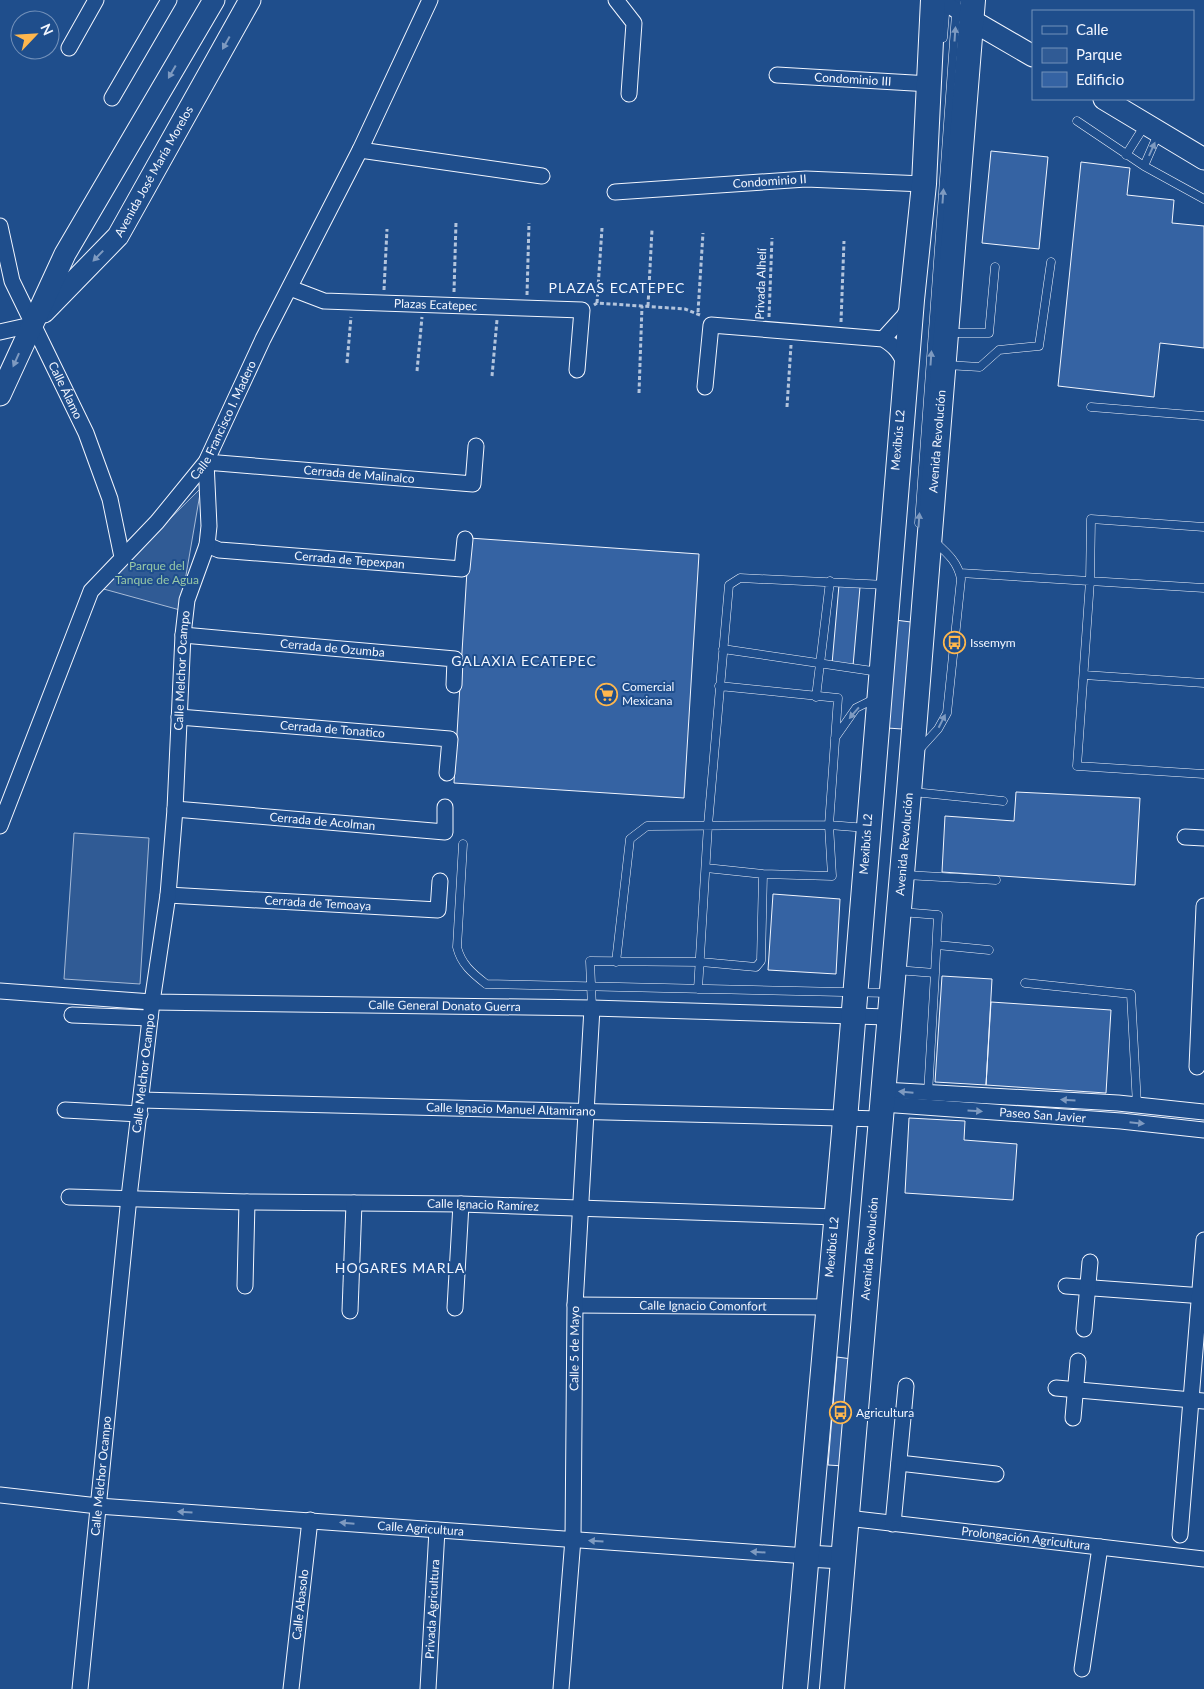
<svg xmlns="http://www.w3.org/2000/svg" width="1204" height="1689" font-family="Lato,sans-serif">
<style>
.green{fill:#305b95;stroke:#a8bbd7}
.building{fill:#3563a3;stroke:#f2f6ff}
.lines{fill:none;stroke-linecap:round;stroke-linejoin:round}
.lane-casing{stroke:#f2f6ff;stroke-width:9}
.street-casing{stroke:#f2f6ff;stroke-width:17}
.secondary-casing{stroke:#f2f6ff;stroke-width:23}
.primary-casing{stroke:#f2f6ff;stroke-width:26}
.path{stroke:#b3c4dc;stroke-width:3;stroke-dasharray:4 2.5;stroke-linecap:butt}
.lane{stroke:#1f4e8c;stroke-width:8}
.street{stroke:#1f4e8c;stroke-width:15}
.secondary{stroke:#1f4e8c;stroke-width:21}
.primary{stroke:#1f4e8c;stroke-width:24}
.oneway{fill:#7e9ac0}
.labels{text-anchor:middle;stroke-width:4;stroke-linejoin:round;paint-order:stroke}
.street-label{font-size:12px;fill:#f2f6ff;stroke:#1f4e8c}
.park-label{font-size:12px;fill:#97c8a6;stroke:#1f4e8c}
.poi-label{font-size:12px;fill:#f2f6ff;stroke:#1f4e8c;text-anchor:start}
.neighbourhood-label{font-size:14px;letter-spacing:1px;fill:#f2f6ff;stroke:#1f4e8c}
</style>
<rect width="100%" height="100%" fill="#1f4e8c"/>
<path class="green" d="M 201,488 L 180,610 L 100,588 Z
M 74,833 L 149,838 L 140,984 L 64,979 Z"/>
<path class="building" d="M 991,151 L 1048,157 L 1039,249 L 982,243 Z
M 1081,162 L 1130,168 L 1127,195 L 1174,200 L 1172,223 L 1204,226 L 1204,348 L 1160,343 L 1154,397 L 1058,386 Z
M 469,538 L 699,554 L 684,798 L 454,783 Z
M 839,585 L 860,587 L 853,666 L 832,664 Z
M 895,620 L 911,622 L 902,729 L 887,728 Z
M 1016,792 L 1140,798 L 1135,885 L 942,872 L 945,816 L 1014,821 Z
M 773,894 L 840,899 L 836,974 L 768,970 Z
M 942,976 L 992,979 L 986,1085 L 935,1082 Z
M 991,1002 L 1111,1010 L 1106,1093 L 986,1085 Z
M 909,1118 L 965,1121 L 964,1140 L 1017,1144 L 1013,1200 L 905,1193 Z
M 837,1357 L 852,1359 L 844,1466 L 828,1465 Z"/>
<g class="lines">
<defs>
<path id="lane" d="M 943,38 L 946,2
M 1077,121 L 1144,166 L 1204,199
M 1126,155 L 1145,125
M 1144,166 L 1158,134
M 948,333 L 989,333 L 995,267
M 946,365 L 980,367 L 999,350 L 1039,346 L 1051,262
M 1091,407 L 1204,416
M 919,523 L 957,0
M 1204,527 L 1091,519 L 1090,581 L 1077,766 L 1204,774
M 960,573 L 1204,588
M 723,649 L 879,672
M 1084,675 L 1204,683
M 816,697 L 830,581
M 835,738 L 856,708 L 876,698
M 918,751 L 938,729 L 947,713 L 961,579 C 958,562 947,553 934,541
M 913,792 L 1003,801
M 463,844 L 457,947 C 461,964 472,973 486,984 L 889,993
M 706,868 L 763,874 L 832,876 L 829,825 L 838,698 L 719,686
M 905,875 L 996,880
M 901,912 L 938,915 L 935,973
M 937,945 L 989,950
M 616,962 L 630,839 L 647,826 L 829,825 L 867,828
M 896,970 L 935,973 L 928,1094
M 1025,983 L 1131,994 L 1137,1105
M 698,989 L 708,825 L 729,585 L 740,578 L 887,585
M 592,1008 L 590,961 L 701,962 L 756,967 L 761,961 L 763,874"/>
<g id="street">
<path d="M 616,0 L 634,23 L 629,94"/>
<path d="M 940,0 L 971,20"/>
<path d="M 69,48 L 96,0"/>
<path id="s1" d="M 777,75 L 930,84"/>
<path d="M 112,98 L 169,0"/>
<path d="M 360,150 L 542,176"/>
<path id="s2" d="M 615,192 L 806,179 L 924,184"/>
<path id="s3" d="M 0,226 L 12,281 L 86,433 L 110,499 L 122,557"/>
<path id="s4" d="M 290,288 L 324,301 L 582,310 L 577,370"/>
<path d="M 0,332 L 31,325"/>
<path d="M 883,339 L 904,316 L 909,307"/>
<path d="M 705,387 L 711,325 L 883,339 C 895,346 901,353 905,366"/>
<path id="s5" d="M 207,545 L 219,550 L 462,569 L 465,539"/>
<path id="s6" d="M 183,635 L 455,659 L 454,685"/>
<path id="s7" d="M 179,717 L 450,739 L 447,773"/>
<path id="s8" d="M 175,809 L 445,832 L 445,807"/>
<path id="s9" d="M 0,826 L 91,591 L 157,522 L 206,462 L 263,339 L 360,150 L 430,0"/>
<path d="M 1185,837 L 1204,838"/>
<path id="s10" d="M 168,895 L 438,910 L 440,881"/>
<path id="s11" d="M 0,991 L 152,1002 L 592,1008 L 888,1017"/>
<path d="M 72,1015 L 150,1018"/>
<path d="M 1197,1067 L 1204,906"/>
<path d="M 879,1096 L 883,1090 L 1118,1103 L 1204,1112"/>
<path id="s12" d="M 141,1100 L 881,1119"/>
<path id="s13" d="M 882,1104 L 1121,1121 L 1204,1130"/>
<path d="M 65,1110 L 140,1114"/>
<path id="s14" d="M 69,1197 L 247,1202 L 461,1204 L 836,1217"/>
<path d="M 245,1286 L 247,1202"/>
<path d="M 1066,1286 L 1204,1296"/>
<path id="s15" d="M 575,1305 L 829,1307"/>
<path d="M 455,1308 L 461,1204"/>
<path d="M 350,1311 L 354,1203"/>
<path d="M 1084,1329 L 1090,1262"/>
<path d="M 1056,1388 L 1204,1401"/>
<path d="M 1073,1418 L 1078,1361"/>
<path d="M 899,1463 L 996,1474"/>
<path id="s16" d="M 0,1495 L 98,1506 L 807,1556"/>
<path id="s17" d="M 847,1518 L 1204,1559"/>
<path d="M 893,1524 L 906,1386"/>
<path d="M 1180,1535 L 1204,1240"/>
<path d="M 1082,1669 L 1100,1547"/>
<path id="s18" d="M 80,1689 L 129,1197 L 152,1002 L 168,895 L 175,809 L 183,635 L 187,600 L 207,545 L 209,526 L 206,462 L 473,484 L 476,446"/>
<path id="s19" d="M 291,1689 L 310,1520"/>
<path id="s20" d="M 428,1689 L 437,1530"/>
<path id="s21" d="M 561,1689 L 573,1539 L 575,1305 L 592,1008"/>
</g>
<g id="secondary">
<path d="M 971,20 L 1033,56"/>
<path d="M 1104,99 L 1204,159"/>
<path id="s22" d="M 44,312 L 118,236 L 250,0"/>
<path d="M 0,395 L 65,254 L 214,0"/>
<path d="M 807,1556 L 843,1558"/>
</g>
<g id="primary">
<path d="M 795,1689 L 844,1132 L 912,300 L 924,184 L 933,0"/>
<path id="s23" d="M 832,1689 L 909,792 L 973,0"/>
</g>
</defs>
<use href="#lane" class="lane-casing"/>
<use href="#street" class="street-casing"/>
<use href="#secondary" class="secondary-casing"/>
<use href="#primary" class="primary-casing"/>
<path class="path" d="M 384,290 L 387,229
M 454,292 L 456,222
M 527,295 L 529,223
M 597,303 L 602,228
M 594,305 L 597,303 L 685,309 L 700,315
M 648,306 L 652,230
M 698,312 L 703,233
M 769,317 L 772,238
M 841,322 L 844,241
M 347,363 L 351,317
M 417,371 L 422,317
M 492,376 L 497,320
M 639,393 L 642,306
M 787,407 L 791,345"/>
<use href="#lane" class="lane"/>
<use href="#street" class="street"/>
<use href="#secondary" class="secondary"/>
<use href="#primary" class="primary"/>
</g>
<defs><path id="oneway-solid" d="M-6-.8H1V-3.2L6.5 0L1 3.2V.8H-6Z" transform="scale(1.25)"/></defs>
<g class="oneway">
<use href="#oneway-solid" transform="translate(955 34) rotate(-86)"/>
<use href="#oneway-solid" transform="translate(226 43) rotate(119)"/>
<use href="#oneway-solid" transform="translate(172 72) rotate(120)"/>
<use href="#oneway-solid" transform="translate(1152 149) rotate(-66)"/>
<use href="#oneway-solid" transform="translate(943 196) rotate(-86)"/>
<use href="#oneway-solid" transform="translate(98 256) rotate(134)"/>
<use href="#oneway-solid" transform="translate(931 358) rotate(-86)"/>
<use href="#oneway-solid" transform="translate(16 360) rotate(114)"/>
<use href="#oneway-solid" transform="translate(919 520) rotate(-86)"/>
<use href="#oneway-solid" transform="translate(854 713) rotate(131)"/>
<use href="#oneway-solid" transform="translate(942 721) rotate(-63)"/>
<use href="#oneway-solid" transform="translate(906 1092) rotate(-175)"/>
<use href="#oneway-solid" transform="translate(1068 1100) rotate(-177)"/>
<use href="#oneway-solid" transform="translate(975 1111) rotate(4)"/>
<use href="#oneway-solid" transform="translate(1137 1123) rotate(6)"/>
<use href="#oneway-solid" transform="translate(185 1512) rotate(-176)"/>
<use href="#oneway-solid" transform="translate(347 1523) rotate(-175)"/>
<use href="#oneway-solid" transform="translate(596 1541) rotate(-176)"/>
<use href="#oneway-solid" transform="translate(758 1552) rotate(-176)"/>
</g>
<defs>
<symbol id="bus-ring" viewBox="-11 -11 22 22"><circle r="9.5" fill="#1f4e8c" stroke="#ffb74d" stroke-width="1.5"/><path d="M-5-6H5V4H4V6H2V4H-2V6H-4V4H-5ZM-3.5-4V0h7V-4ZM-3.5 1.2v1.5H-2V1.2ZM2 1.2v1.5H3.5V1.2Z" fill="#ffb74d"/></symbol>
<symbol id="supermarket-ring" viewBox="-11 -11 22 22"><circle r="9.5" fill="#1f4e8c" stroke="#ffb74d" stroke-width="1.5"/><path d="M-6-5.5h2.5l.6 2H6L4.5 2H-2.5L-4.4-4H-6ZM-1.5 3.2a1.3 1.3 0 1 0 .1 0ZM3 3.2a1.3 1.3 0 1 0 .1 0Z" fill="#ffb74d"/></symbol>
</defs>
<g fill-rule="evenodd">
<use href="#bus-ring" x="942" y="630" width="25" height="25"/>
<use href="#supermarket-ring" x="594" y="682" width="25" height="25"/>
<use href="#bus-ring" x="828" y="1400" width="25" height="25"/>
</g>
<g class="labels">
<g class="street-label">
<text dy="4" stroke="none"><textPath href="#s1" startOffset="76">Condominio III</textPath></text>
<text dy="4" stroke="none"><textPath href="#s22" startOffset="180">Avenida José María Morelos</textPath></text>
<text dy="4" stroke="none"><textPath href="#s2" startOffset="155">Condominio II</textPath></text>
<text transform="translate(761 284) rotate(-88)" y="4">Privada Alhelí</text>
<text dy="4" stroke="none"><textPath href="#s4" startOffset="148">Plazas Ecatepec</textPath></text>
<text dy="4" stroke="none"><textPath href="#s3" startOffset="178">Calle Álamo</textPath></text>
<text dy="4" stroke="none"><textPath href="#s9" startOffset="470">Calle Francisco I. Madero</textPath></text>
<text transform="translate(898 440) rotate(-85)" y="4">Mexibús L2</text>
<text dy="4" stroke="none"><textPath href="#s23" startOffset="1252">Avenida Revolución</textPath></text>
<text dy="4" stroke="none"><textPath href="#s18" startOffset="1390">Cerrada de Malinalco</textPath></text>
<text dy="4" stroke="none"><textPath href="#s5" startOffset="144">Cerrada de Tepexpan</textPath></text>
<text dy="4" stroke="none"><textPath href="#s6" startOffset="150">Cerrada de Ozumba</textPath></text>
<text dy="4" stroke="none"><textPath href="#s18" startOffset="1024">Calle Melchor Ocampo</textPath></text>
<text dy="4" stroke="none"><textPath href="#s7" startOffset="154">Cerrada de Tonatico</textPath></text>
<text dy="4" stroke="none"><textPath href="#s8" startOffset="148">Cerrada de Acolman</textPath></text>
<text transform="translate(866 844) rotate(-86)" y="4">Mexibús L2</text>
<text dy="4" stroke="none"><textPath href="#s23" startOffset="848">Avenida Revolución</textPath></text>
<text dy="4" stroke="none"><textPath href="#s10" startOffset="150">Cerrada de Temoaya</textPath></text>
<text dy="4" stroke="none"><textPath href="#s11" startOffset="445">Calle General Donato Guerra</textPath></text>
<text dy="4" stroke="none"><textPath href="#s18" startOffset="619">Calle Melchor Ocampo</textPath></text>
<text dy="4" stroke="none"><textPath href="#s12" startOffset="370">Calle Ignacio Manuel Altamirano</textPath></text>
<text dy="4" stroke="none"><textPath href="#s13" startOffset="161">Paseo San Javier</textPath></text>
<text dy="4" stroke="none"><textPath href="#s14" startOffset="414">Calle Ignacio Ramírez</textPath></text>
<text transform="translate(832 1247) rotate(-85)" y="4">Mexibús L2</text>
<text dy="4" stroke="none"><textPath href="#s23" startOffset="442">Avenida Revolución</textPath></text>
<text dy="4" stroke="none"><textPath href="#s15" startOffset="128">Calle Ignacio Comonfort</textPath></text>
<text dy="4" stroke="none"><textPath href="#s21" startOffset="341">Calle 5 de Mayo</textPath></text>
<text dy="4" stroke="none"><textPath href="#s18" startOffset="214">Calle Melchor Ocampo</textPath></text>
<text dy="4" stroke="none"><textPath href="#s16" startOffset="422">Calle Agricultura</textPath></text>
<text dy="4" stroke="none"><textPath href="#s17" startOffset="180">Prolongación Agricultura</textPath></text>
<text dy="4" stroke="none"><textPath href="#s19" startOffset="85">Calle Abasolo</textPath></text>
<text dy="4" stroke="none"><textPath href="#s20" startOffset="80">Privada Agricultura</textPath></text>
</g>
<g class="park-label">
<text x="157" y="570">Parque del<tspan x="157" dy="14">Tanque de Agua</tspan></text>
</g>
<g class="poi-label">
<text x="970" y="647">Issemym</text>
<text x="622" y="691">Comercial<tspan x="622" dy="14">Mexicana</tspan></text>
<text x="856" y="1417">Agricultura</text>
</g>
<g class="neighbourhood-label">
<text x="617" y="293">PLAZAS ECATEPEC</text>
<text x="524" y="666">GALAXIA ECATEPEC</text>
<text x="400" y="1273">HOGARES MARLA</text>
</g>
</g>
<rect x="1032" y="10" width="162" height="90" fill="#1f4e8c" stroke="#7391ba"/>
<rect x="1042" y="26" width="25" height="8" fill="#1f4e8c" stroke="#7391ba"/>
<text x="1076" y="35" font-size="15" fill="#f2f6ff">Calle</text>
<rect x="1042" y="48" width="25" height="15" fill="#305b95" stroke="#7391ba"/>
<text x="1076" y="60" font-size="15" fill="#f2f6ff">Parque</text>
<rect x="1042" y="72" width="25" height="15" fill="#3563a3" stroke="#7391ba"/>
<text x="1076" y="85" font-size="15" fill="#f2f6ff">Edificio</text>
<g transform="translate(35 35) rotate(65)"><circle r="24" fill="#1f4e8c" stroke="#7391ba"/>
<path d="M0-4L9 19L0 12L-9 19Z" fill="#ffb74d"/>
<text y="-8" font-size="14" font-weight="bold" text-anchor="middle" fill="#f2f6ff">N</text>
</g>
</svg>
